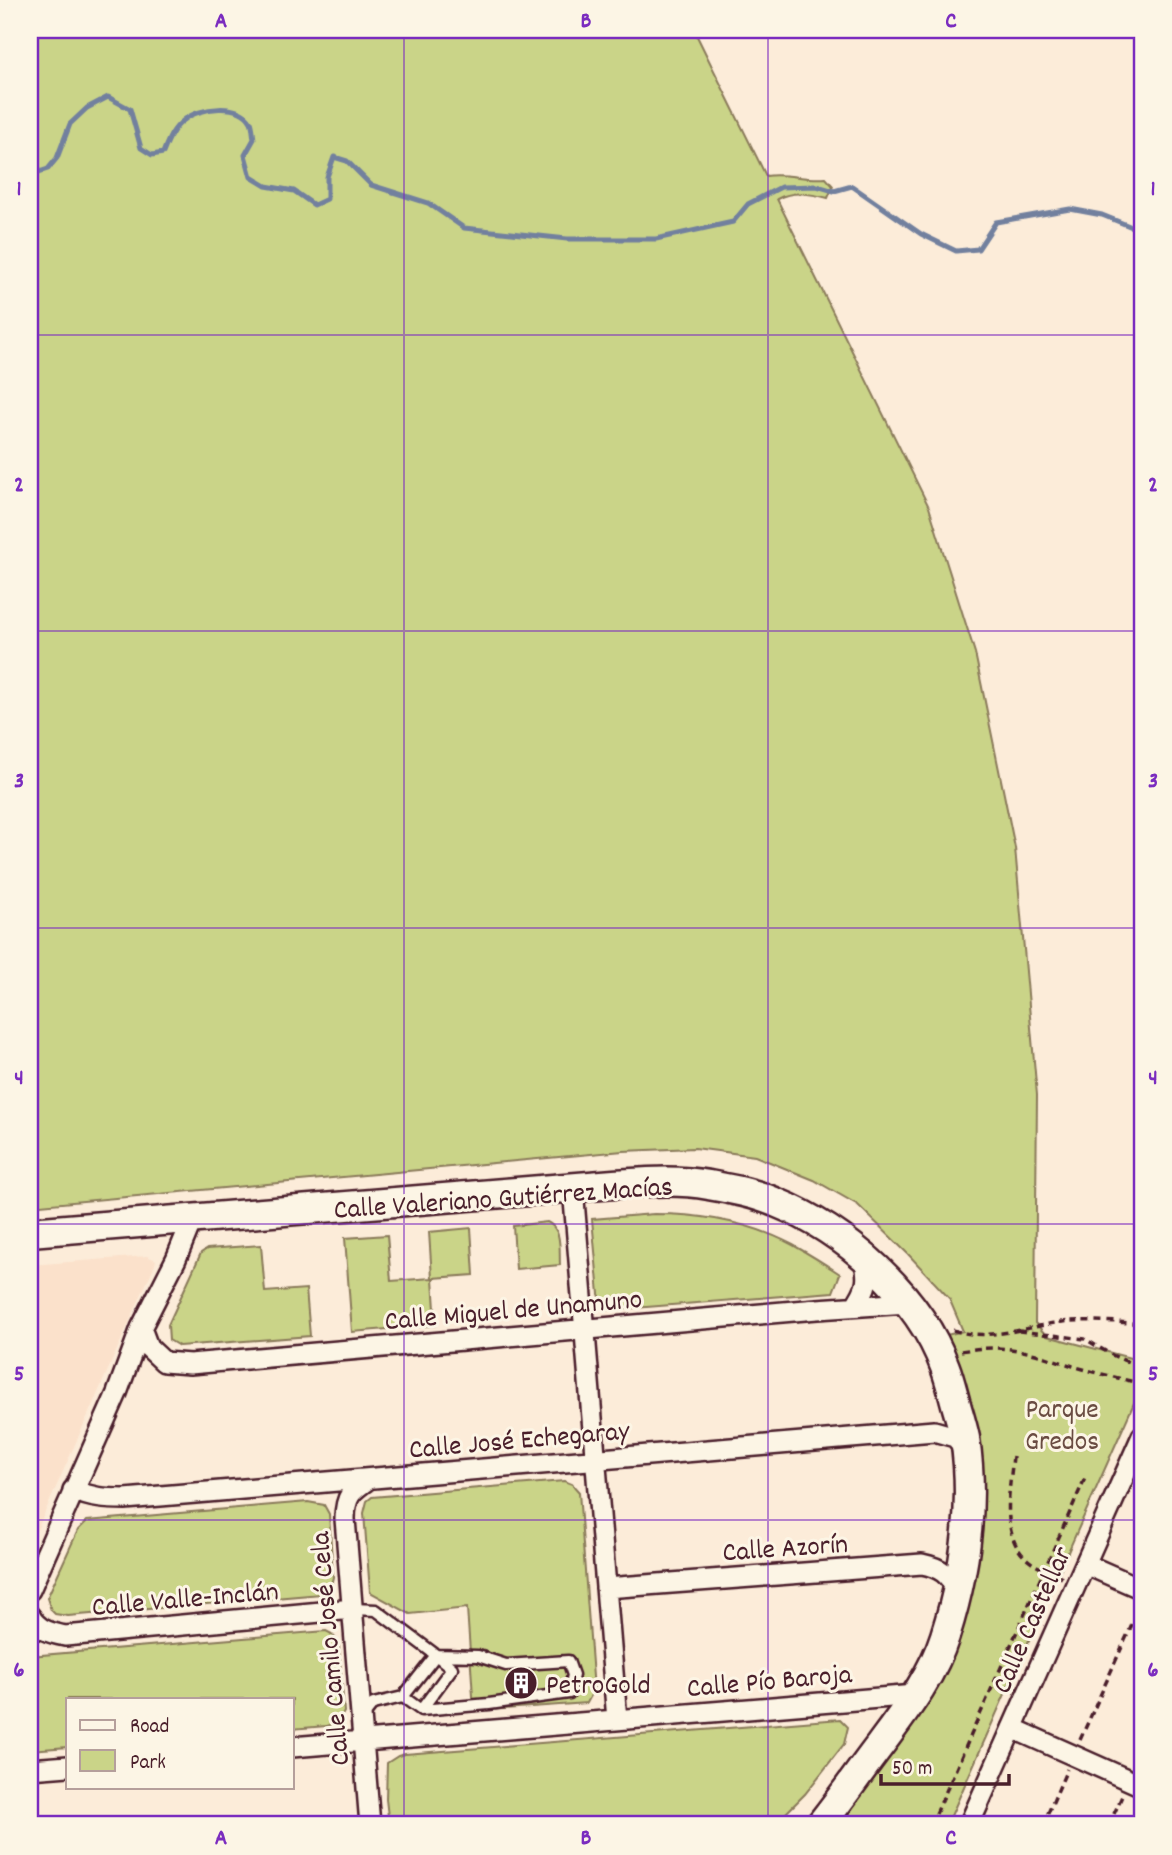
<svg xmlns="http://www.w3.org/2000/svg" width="1172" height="1855" font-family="Dekko,sans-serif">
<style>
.built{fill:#fbe1cb}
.green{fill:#cad488;stroke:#8a7a5a;stroke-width:2}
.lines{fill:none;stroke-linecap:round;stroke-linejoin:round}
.stream{stroke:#72809e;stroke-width:5}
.lane-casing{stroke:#4a1f2b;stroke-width:15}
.street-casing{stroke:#4a1f2b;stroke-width:24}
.secondary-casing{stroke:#4a1f2b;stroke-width:33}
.path{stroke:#4a1f2b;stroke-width:3.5;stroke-dasharray:7 5;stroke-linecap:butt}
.lane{stroke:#fcf5e5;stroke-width:10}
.street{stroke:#fcf5e5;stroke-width:19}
.secondary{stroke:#fcf5e5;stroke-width:28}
.grid{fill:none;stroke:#7b2cbf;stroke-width:2;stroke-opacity:0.55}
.labels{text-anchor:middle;stroke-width:6;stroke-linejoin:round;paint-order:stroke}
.street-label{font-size:28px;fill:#4a1f2b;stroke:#fcf5e5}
.park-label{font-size:28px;fill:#6a4c42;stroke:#fcf5e5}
.poi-label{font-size:28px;fill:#4a1f2b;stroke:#fcf5e5;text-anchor:start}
.neatline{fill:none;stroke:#7b2cbf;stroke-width:2.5}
.grid-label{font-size:23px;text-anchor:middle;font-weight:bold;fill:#7b2cbf}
</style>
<rect width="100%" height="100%" fill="#fcecd9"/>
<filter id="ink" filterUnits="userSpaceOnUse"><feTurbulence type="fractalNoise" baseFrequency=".0143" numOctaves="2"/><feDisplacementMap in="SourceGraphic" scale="14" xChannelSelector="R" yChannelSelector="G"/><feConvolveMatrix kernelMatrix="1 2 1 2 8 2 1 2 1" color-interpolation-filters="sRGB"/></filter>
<g filter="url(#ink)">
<path class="built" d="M 147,1256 L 156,1260 L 155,1264 L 30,1546 L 30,1265 Z"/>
<path class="green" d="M 30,30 L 694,30 L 766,176 C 786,173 805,180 826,178 L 833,186 L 828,198 C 811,194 794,190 777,199 L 929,507 L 975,653 L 1015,848 L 1037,1095 L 1035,1323 L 1047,1336 L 1142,1361 L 1142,1385 L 947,1825 L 843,1825 L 847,1820 L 840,1814 L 975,1564 L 938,1337 L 963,1331 L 949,1298 L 908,1254 L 858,1205 L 814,1180 L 755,1156 L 695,1148 L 623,1151 L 30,1206 Z
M 654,1214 C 703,1214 750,1222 793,1245 C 809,1254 825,1264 840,1274 L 833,1292 L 609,1310 L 604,1306 L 599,1294 L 592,1219 Z
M 547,1222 C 563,1229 559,1250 560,1265 L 516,1269 L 513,1226 Z
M 471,1228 L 474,1275 L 433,1278 L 436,1325 L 352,1332 L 345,1238 L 387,1235 L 391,1281 L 432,1278 L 429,1232 Z
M 261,1245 L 265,1292 L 306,1289 L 310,1336 L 179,1346 L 169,1340 L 168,1325 L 201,1253 L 207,1249 Z
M 564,1481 L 572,1484 L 579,1492 L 594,1690 L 587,1703 L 474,1711 L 467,1608 L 410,1614 L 370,1592 L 364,1513 L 367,1501 L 372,1497 Z
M 308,1502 L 324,1505 L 329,1514 L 333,1577 L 331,1585 L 321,1594 L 68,1616 L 55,1614 L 51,1610 L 47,1598 L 78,1530 L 87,1521 Z
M 326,1631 C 334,1634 336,1639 339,1647 L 344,1712 L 338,1722 L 326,1726 L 292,1729 L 292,1699 L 68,1699 L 68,1747 L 30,1750 L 30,1656 Z
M 840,1719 L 848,1727 L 844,1744 L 805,1794 L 782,1817 L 700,1825 L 389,1825 L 386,1799 L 387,1763 L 398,1756 L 405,1754 Z"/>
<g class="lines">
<path class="stream" d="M 30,175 L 48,169 L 57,158 L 70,124 L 87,108 L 108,97 L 130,109 L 141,148 L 152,155 L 163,153 C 168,140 173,128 184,120 C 199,107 240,102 251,122 C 253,126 253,134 254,139 L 245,155 L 251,177 L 266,186 L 294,191 L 314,205 L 327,199 L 327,177 L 334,157 L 347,161 L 371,185 L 428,203 L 464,228 L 567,239 L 656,239 L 733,222 L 748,204 L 781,187 L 817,186 L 834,191 L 852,186 L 921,234 L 956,251 L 978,249 L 996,222 L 1070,209 L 1102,215 L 1142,231"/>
<defs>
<path id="lane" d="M 353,1609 L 376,1610 L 436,1655 L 403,1697 L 373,1704 L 362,1718
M 403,1697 L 421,1710 L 452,1668 L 436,1655
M 421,1710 L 489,1704 L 569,1693 L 573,1675 L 568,1661 L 506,1665 L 478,1656 L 436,1655"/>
<path id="street" d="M 573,1188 L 617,1720
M 855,1306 C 868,1287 869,1280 864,1257
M 141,1328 L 148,1347 L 164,1362 L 190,1364 L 817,1309 L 908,1303
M 369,1479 C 351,1491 345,1496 345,1519 L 370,1825
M 73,1490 C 91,1498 106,1499 125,1499 L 934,1431 L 955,1437 L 966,1449
M 1085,1564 L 1142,1589
M 606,1588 L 922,1564 C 942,1568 948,1574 958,1591
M 30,1590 L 117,1393 L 141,1328 L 176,1259 L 192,1220
M 30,1616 C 38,1630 50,1633 65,1636 L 353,1609
M 1012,1728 L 1142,1786
M 292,1747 L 915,1695
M 30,1769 L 68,1766
M 969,1825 L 1142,1436"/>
<path id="secondary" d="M 30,1232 L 614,1184 C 645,1182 677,1179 709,1185 C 731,1189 754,1193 775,1202 C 845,1230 919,1295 945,1367 C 950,1380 953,1394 957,1408 C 960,1418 963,1428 965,1438 C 975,1505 965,1573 945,1636 C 932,1677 905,1711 880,1745 C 860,1771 841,1799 820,1825"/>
</defs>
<use href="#lane" class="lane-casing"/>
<use href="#street" class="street-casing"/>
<use href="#secondary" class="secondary-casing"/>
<path class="path" d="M 953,1330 C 992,1343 1032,1324 1071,1321 C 1095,1320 1119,1322 1142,1324
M 1019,1331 L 1085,1339 L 1112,1355 L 1142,1368
M 961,1351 C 1007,1343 1031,1352 1073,1366 C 1096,1373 1119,1378 1142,1384
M 1013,1456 C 1010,1490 998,1540 1032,1563 C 1041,1569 1052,1573 1062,1578
M 1080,1740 L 1140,1607
M 1136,1764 L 1142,1750
M 931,1825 L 1086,1476
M 1043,1825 L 1067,1769
M 1109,1825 L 1122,1796"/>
<use href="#lane" class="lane"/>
<use href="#street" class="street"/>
<use href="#secondary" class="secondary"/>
</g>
</g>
<path class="grid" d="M 404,30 L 404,1825M 768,30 L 768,1825M 30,335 L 1142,335M 30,631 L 1142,631M 30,928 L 1142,928M 30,1224 L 1142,1224M 30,1520 L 1142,1520"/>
<defs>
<symbol id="building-disc" viewBox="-11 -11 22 22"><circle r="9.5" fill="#4a1f2b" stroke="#fcf5e5"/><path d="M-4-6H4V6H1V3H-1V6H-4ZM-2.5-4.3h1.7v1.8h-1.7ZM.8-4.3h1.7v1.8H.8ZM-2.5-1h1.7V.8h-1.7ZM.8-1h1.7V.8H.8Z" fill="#fff"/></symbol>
</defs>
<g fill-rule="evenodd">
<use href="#building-disc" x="502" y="1664" width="38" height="38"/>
</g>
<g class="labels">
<g class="street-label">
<text transform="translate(503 1196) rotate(-4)" y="10">Calle Valeriano Gutiérrez Macías</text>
<text transform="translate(513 1308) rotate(-5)" y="10">Calle Miguel de Unamuno</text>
<text transform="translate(519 1438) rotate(-5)" y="10">Calle José Echegaray</text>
<text transform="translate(785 1546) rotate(-4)" y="10">Calle Azorín</text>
<text transform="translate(185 1597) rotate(-5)" y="10">Calle Valle-Inclán</text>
<text transform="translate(1030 1619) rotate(-66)" y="10">Calle Castellar</text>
<text transform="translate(328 1649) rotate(-95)" y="10">Calle Camilo José Cela</text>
<text transform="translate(769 1679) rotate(-5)" y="10">Calle Pío Baroja</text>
</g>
<g class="park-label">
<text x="1062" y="1417">Parque<tspan x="1062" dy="32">Gredos</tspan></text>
</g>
<g class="poi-label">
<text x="546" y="1693">PetroGold</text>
</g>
</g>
<rect width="1172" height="1855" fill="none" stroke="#fcf5e5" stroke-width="77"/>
<rect x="66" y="1698" width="228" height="91" fill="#fcf5e5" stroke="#b59f9b" stroke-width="2"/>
<rect x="80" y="1720" width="35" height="10" fill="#fcf5e5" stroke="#b59f9b" stroke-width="2"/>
<text x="130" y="1732" font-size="21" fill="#4a1f2b">Road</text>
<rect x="80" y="1750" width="35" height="21" fill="#cad488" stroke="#b59f9b" stroke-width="2"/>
<text x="130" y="1768" font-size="21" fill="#4a1f2b">Park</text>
<path d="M881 1774v10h128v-10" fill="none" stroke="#4a1f2b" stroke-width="3.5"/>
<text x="892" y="1774" font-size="21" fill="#4a1f2b" stroke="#fcf5e5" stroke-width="5" paint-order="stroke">50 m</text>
<rect x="38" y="38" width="1096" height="1778" class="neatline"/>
<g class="grid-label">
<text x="221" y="27">A</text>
<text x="586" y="27">B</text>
<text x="951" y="27">C</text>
<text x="19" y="195">1</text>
<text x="1153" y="195">1</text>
<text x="19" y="491">2</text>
<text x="1153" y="491">2</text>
<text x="19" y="787">3</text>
<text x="1153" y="787">3</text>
<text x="19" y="1084">4</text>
<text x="1153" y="1084">4</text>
<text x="19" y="1380">5</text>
<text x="1153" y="1380">5</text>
<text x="19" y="1676">6</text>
<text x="1153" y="1676">6</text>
<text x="221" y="1844">A</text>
<text x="586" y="1844">B</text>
<text x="951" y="1844">C</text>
</g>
</svg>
